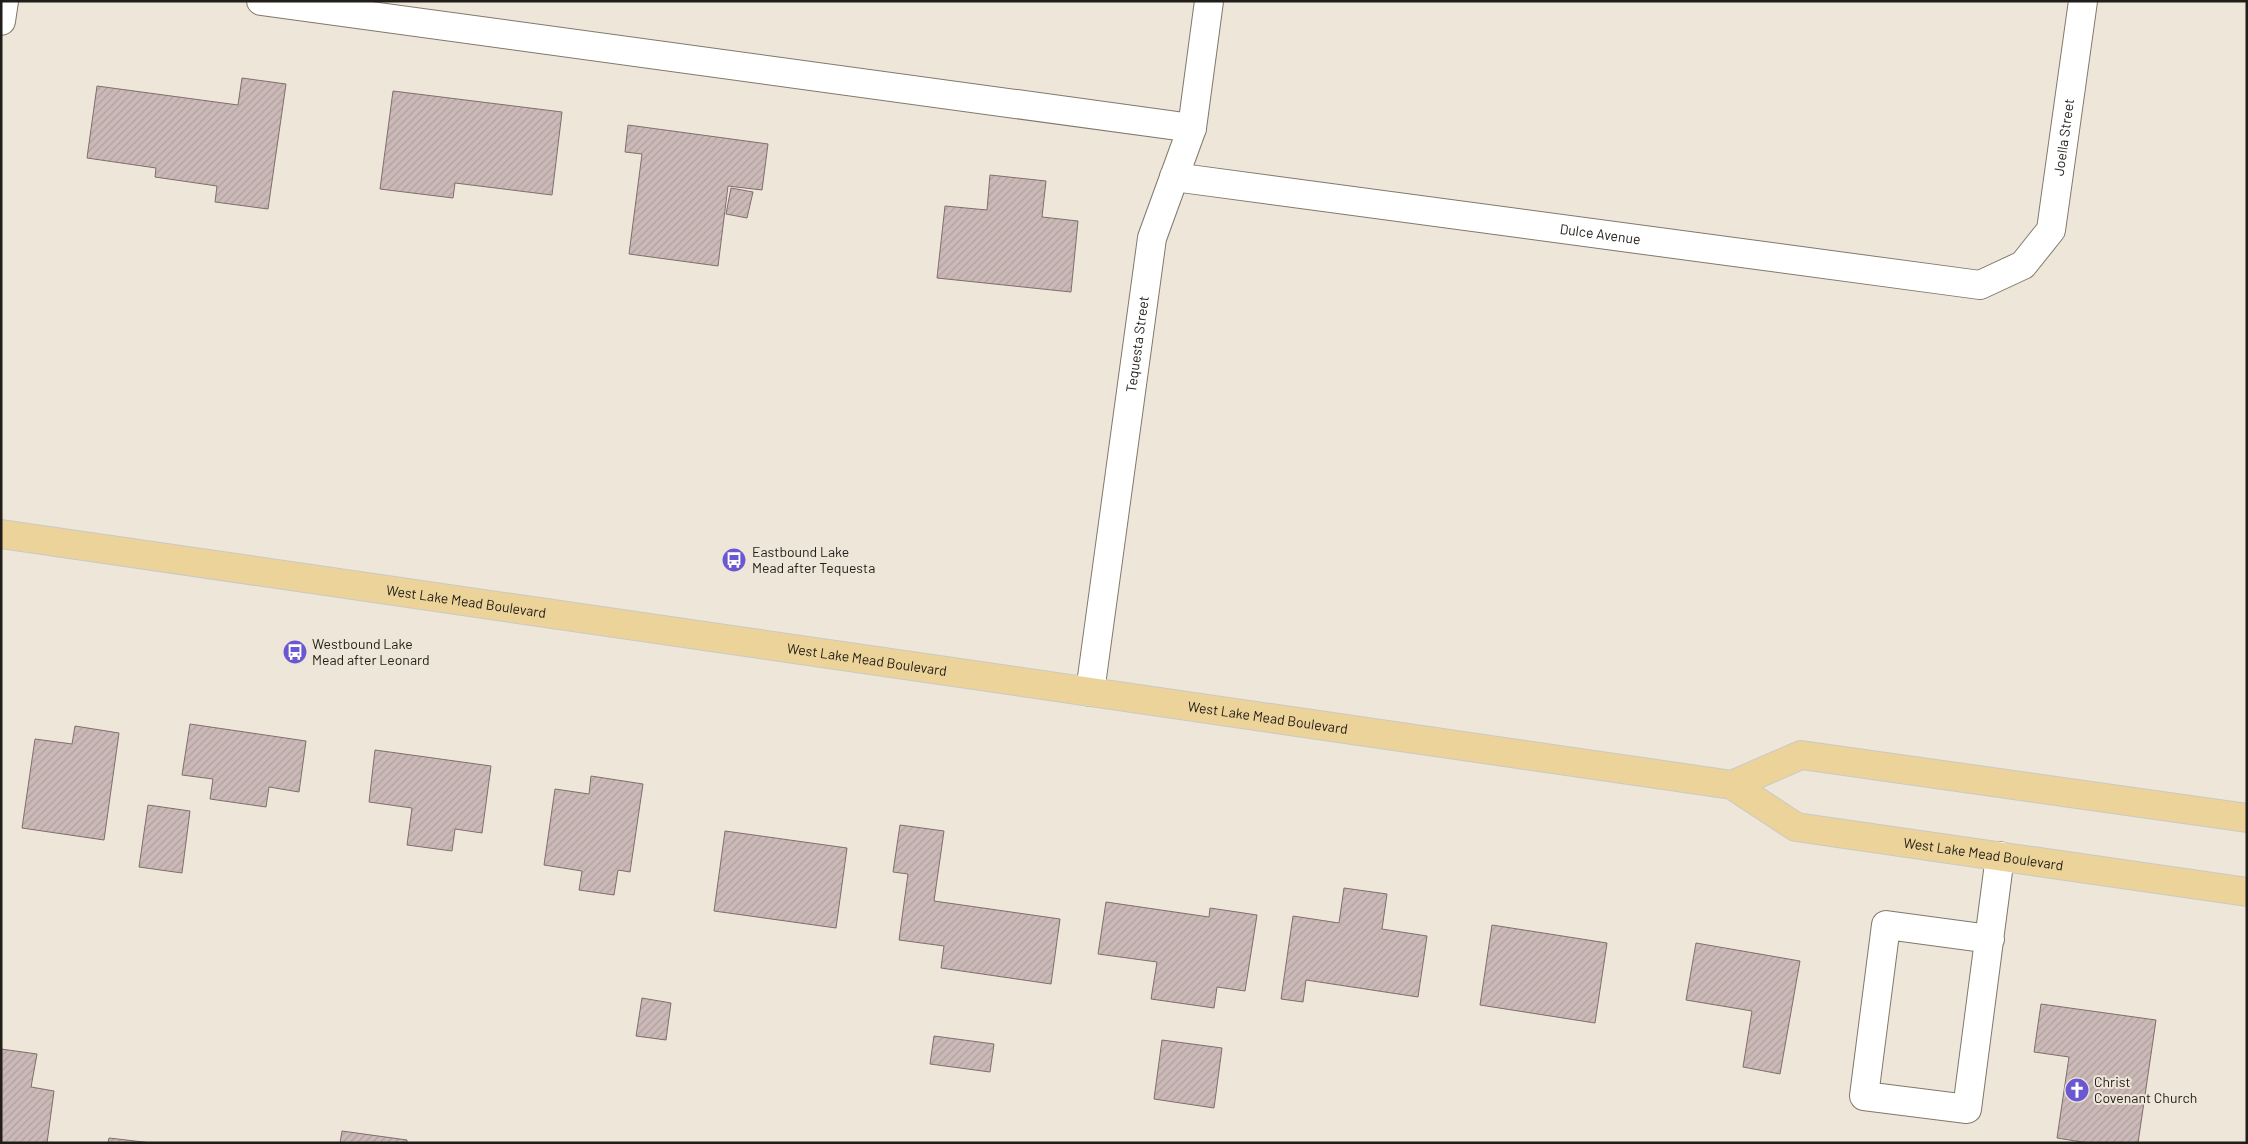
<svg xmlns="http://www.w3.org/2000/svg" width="2248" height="1144" font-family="Barlow,sans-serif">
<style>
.building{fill:url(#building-hatch);stroke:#7f6e6d}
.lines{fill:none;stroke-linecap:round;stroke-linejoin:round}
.minor-casing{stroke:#80786c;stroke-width:30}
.major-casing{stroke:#cac9c8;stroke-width:30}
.minor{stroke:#fff;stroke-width:28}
.major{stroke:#ecd399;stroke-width:28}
.labels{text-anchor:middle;stroke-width:4;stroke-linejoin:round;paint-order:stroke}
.street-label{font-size:14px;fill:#211d18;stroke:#eee6d8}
.poi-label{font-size:14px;fill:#211d18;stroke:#eee6d8;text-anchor:start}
</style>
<defs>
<pattern id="building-hatch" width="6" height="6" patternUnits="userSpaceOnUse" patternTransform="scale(1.25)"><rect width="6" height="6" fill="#cbb9b8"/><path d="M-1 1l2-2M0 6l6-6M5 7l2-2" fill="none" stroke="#ae9f9d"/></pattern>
</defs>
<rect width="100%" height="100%" fill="#eee6d8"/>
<path class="building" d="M 242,78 L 286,84 L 268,209 L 215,202 L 217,186 L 155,177 L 156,168 L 87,158 L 97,86 L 238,105 Z
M 393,91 L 562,112 L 552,195 L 455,183 L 453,198 L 380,189 Z
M 628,125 L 768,144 L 762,190 L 728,186 L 718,266 L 629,254 L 642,154 L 625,152 Z
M 990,175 L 1046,181 L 1042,217 L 1078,221 L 1071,292 L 937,278 L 945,206 L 987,210 Z
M 731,188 L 753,192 L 747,218 L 726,214 Z
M 190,724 L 306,741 L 299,792 L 269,787 L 266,807 L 210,799 L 213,779 L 182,775 Z
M 75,726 L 119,733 L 104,840 L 22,828 L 35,739 L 72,744 Z
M 375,750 L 491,766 L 482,833 L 455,829 L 452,851 L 407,845 L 412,808 L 369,802 Z
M 591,776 L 643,784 L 630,872 L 618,870 L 614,895 L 579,890 L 582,871 L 544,865 L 555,789 L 589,794 Z
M 148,805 L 190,811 L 182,873 L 139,867 Z
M 900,825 L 944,831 L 934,901 L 1060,919 L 1051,984 L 941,968 L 944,946 L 899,940 L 908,874 L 893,872 Z
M 725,831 L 847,848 L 836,928 L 714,911 Z
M 1344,888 L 1387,894 L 1382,929 L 1427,936 L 1418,997 L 1306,980 L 1303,1002 L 1281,999 L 1293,916 L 1339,923 Z
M 1106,902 L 1209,917 L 1210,908 L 1257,915 L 1245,991 L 1217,987 L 1214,1008 L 1151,999 L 1157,962 L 1098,954 Z
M 1492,925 L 1607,943 L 1595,1023 L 1480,1005 Z
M 1696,943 L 1800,961 L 1780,1074 L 1743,1067 L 1752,1011 L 1686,1000 Z
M 642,998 L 671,1003 L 666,1040 L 636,1036 Z
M 2041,1004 L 2156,1020 L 2138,1143 L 2088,1143 L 2057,1138 L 2069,1057 L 2034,1052 Z
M 934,1036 L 994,1044 L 990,1072 L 930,1064 Z
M 1162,1040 L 1222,1048 L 1214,1108 L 1154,1099 Z
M 1,1049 L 37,1054 L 31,1087 L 54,1091 L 47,1143 L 1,1143 Z
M 342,1131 L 407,1140 L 407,1143 L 340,1143 Z
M 109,1138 L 152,1143 L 108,1143 Z"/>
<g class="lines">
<defs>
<g id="minor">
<path d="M 261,1 L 1192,128"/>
<path d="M 1,21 L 4,1"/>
<path id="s1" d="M 1174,177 L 1980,285 L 2023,265 L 2051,230 L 2083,1"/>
<path id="s2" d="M 1090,692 L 1152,238 L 1192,128 L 1209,1"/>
<path d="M 1990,939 L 1886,925 L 1864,1096 L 1967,1109 L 2000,856"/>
</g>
<g id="major">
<path id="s3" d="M 1,534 L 1732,785 L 1796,827 L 2247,892"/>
<path d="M 1732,785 L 1801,755 L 2247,818"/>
</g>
</defs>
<use href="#minor" class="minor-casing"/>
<use href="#major" class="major-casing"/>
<use href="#minor" class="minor"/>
<use href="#major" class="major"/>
</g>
<defs>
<symbol id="bus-disc" viewBox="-11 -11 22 22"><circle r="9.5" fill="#6a58d2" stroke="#eee6d8"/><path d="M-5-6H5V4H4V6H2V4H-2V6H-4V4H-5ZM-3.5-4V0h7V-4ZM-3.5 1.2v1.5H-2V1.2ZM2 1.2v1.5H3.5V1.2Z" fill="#fff"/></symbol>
<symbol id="church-disc" viewBox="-11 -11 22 22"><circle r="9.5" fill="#6a58d2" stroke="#eee6d8"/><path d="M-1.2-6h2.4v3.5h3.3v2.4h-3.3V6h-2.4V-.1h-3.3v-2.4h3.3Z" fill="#fff"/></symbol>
</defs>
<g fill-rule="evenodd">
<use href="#bus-disc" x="720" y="546" width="28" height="28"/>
<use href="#bus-disc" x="281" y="638" width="28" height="28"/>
<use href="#church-disc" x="2063" y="1076" width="28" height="28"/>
</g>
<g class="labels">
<g class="street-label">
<text dy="5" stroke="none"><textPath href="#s1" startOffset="999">Joella Street</textPath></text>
<text dy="5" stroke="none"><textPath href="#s1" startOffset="430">Dulce Avenue</textPath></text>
<text dy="5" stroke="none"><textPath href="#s2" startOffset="351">Tequesta Street</textPath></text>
<text dy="5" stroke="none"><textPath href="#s3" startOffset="470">West Lake Mead Boulevard</textPath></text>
<text dy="5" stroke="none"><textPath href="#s3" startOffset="875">West Lake Mead Boulevard</textPath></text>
<text dy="5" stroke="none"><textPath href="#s3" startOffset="1280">West Lake Mead Boulevard</textPath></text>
<text dy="5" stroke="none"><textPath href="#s3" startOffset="2015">West Lake Mead Boulevard</textPath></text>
</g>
<g class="poi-label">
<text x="752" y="557">Eastbound Lake<tspan x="752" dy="16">Mead after Tequesta</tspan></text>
<text x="312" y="649">Westbound Lake<tspan x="312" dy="16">Mead after Leonard</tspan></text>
<text x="2094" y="1087">Christ<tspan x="2094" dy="16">Covenant Church</tspan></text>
</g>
</g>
<rect width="2248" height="1144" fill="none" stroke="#211d18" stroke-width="5"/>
</svg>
